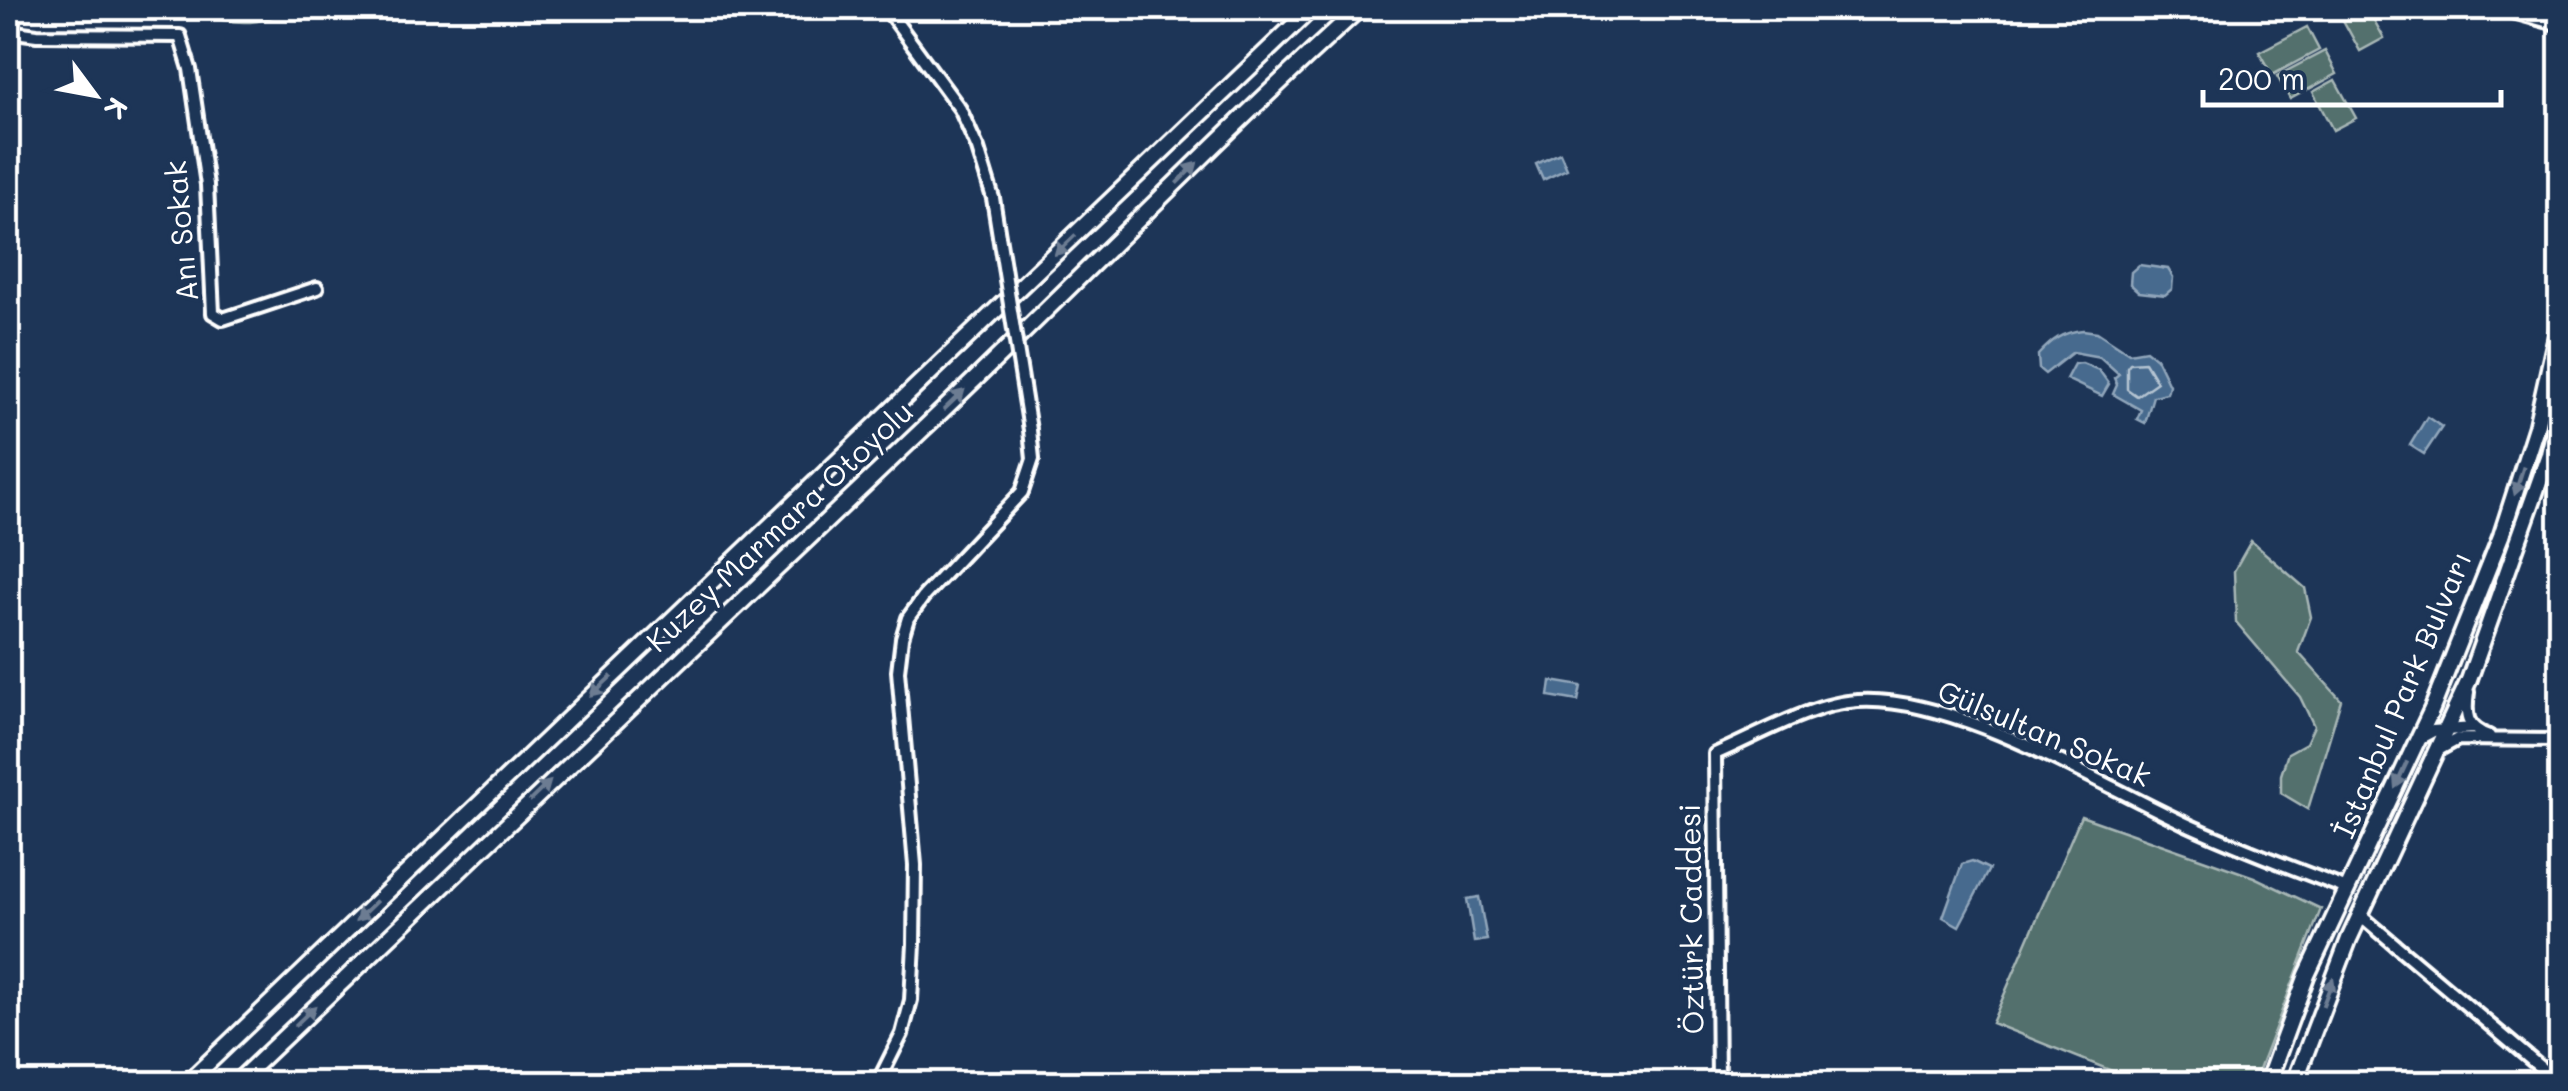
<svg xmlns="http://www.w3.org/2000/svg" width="2568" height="1091" font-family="Mali,sans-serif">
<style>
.green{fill:#526f6d;stroke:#a8b7b6;stroke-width:2.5}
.water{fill:#476b8e;stroke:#91a6bb;stroke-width:2.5}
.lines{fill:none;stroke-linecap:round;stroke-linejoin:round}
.shore{stroke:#b5c4d2;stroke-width:2.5}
.minor-casing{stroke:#fff;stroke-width:18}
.highway-casing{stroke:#fff;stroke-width:21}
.minor{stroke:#1d3557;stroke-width:10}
.highway{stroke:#1d3557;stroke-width:14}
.minor-bridge-casing{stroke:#fff;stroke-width:18;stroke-linecap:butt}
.minor-bridge{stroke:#1d3557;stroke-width:10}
.oneway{fill:#6c7c92}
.labels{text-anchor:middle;stroke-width:8;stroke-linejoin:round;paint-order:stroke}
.street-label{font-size:30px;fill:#fff;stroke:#1d3557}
</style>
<rect width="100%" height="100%" fill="#1d3557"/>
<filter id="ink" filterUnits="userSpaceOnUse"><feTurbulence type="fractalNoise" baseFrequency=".01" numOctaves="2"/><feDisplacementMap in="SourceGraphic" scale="20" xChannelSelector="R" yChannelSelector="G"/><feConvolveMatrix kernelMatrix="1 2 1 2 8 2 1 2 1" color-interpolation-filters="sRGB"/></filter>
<g filter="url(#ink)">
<path class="green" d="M 172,8 L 285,8 C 256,35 206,16 172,8 Z
M 2346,8 L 2367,8 L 2384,38 L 2360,51 L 2338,11 Z
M 2307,27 L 2319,50 L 2272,75 L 2259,52 Z
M 2325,51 L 2337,74 L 2290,99 L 2277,76 Z
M 2335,80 L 2356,118 L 2333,130 L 2313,92 Z
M 2251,541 L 2305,588 L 2311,617 L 2298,652 L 2341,700 L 2308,809 L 2281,793 L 2281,775 L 2288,753 L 2306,743 L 2314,726 L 2300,697 L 2236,622 L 2234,571 Z
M 2081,816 L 2254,877 L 2321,909 L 2254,1083 L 2142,1083 L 1992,1023 Z"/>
<path class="water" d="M 1560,153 L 1567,169 L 1543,180 L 1536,164 Z
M 2139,265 L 2168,269 L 2173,277 L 2172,289 L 2165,295 L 2139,292 L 2130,284 L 2131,272 Z
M 2083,330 L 2097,332 L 2129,353 L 2146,350 L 2156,358 L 2169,385 L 2167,393 L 2153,396 L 2145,423 L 2137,419 L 2141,410 L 2113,394 L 2117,385 L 2114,378 L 2119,374 L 2100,357 L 2073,352 L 2045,374 L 2039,369 L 2038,355 C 2052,340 2062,332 2083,330 Z
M 2082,363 L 2099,370 L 2109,384 L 2102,396 L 2066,379 L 2074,364 Z
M 2427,417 L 2442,427 L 2424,454 L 2410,445 Z
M 1551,681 L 1581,686 L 1578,701 L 1549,696 Z
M 1972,861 L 1989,869 L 1959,926 L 1943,917 L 1962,864 Z
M 1479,897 L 1487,940 L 1474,942 L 1467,899 Z"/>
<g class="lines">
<path class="shore" d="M 2145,362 L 2157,382 L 2137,396 L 2127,389 L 2127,367 L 2130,363 Z"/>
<defs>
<path id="minor" d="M 886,8 L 960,109 L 978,149 L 993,198
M 2499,8 L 2560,25
M 8,31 L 37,35 L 180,36 L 190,69 L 207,185 L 213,313 L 223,319 L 317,288
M 2468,692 C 2465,714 2465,728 2489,736
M 2420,738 L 2433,731 L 2472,728
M 2438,750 L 2458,739 L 2560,740
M 2360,915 L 2560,1084
M 877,1084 L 902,1034 L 911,1000 L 914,944 L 915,865 L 898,671 L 902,638 L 908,618 L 924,596 L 1022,492 L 1033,459 L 1030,430
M 1718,1084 L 1715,754 C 1757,736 1813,703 1858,701 C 1955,695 2095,782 2184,823 C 2238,848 2293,868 2347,889"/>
<path id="highway" d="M 186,1084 L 1312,8
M 235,1084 C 463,865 693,649 921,431 C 1069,291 1210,144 1360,8
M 2267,1084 L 2307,975 L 2432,709 L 2501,536 L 2536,427 L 2560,319
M 2294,1084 L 2349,939 L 2469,680 L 2549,454 L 2560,410"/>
</defs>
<use href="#minor" class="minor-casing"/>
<use href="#highway" class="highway-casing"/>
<use href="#minor" class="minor"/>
<use href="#highway" class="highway"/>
<defs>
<path id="minor-bridge" d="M 993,198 L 1030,430"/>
</defs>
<use href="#minor-bridge" class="minor-bridge-casing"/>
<use href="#minor-bridge" class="minor-bridge"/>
</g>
<defs><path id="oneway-solid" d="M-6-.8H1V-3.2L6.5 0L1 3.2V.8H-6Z" transform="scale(2.5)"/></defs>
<g class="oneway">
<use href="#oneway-solid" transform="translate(1187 173) rotate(-45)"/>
<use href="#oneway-solid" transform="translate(1065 245) rotate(136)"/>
<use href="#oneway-solid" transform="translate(954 400) rotate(-44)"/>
<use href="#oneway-solid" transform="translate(2519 481) rotate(108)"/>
<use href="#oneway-solid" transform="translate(601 686) rotate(137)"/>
<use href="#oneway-solid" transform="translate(2401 775) rotate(115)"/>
<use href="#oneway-solid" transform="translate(540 791) rotate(-44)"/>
<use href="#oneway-solid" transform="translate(366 911) rotate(136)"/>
<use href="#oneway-solid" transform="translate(2328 992) rotate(-69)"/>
<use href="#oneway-solid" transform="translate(305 1016) rotate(-44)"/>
</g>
</g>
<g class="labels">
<g class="street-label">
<text transform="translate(182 231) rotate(-95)" y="10">Anı Sokak</text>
<text transform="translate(780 527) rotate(-43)" y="10">Kuzey Marmara Otoyolu</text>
<text transform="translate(2403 695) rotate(-67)" y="10">İstanbul Park Bulvarı</text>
<text transform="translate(2044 734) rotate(23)" y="10">Gülsultan Sokak</text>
<text transform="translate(1692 919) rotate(-91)" y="10">Öztürk Caddesi</text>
</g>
</g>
<rect width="2568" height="1091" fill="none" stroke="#1d3557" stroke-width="40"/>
<rect x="20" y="20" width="2528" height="1051" fill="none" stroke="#fff" stroke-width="4" filter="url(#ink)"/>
<g transform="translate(95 95) rotate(122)" stroke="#1d3557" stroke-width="8" paint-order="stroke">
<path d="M0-8L18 38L0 25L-18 38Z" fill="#ffffff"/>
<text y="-15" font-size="28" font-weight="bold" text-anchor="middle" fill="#ffffff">K</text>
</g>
<path d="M2203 90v15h298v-15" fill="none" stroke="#ffffff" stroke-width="5"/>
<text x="2218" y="90" font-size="30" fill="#ffffff" stroke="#1d3557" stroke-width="8" paint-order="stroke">200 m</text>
</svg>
